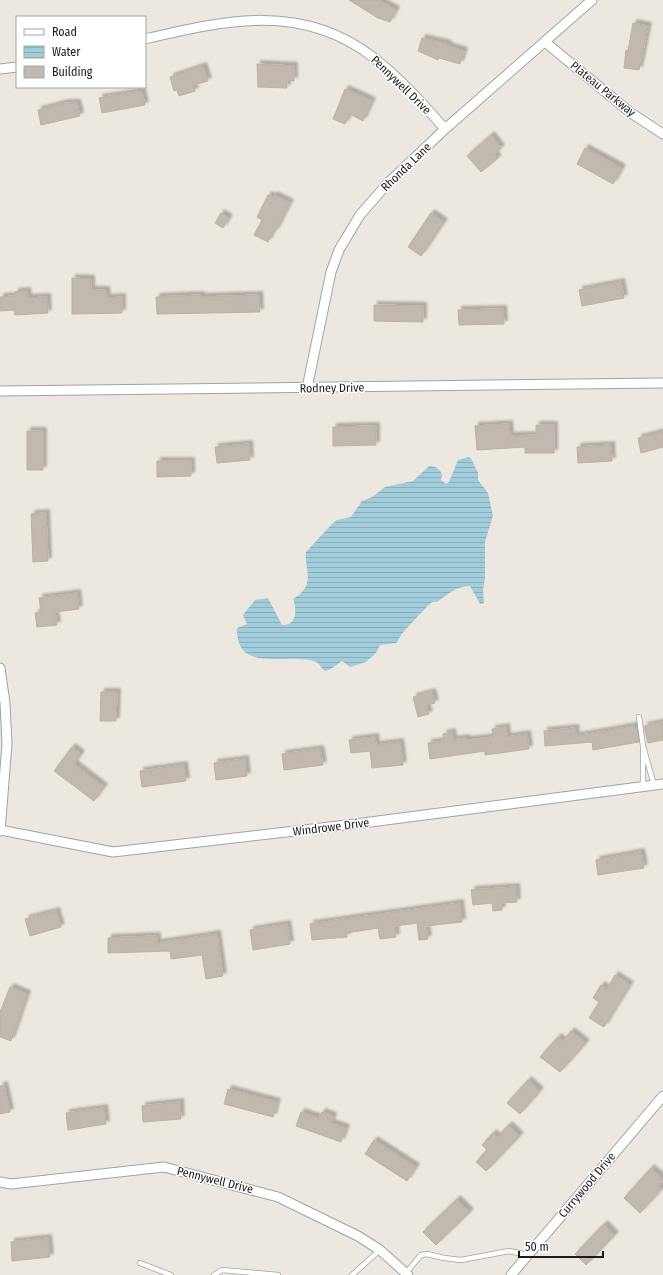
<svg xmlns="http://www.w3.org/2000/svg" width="663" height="1275" font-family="'Fira Sans Condensed',sans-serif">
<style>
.water{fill:url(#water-rules)}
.building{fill:#c1b8b0;stroke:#beafa3;filter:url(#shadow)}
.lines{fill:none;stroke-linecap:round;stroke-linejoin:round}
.lane-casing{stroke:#a2a2a2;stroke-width:6}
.street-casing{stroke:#a2a2a2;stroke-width:11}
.lane{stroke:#fff;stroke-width:4.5}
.street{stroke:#fff;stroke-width:9}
.labels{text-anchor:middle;stroke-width:3;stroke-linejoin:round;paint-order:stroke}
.street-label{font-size:12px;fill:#1b1b1b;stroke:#fff}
</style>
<defs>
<pattern id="water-rules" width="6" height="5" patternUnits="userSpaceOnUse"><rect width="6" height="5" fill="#a1cdda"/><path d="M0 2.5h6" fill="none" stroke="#8aafba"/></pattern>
<filter id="shadow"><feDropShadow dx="3.5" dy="-3.5" stdDeviation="1" flood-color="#0004"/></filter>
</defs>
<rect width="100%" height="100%" fill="#ece8e0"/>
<path class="water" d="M 469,457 C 474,460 474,467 478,472 L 478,480 L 488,493 L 493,516 L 485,542 L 485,578 L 483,590 L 484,603 L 480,604 L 470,586 C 456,586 447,595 437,602 L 432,602 C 430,603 404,631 401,635 C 399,638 399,640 396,643 L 380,645 L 376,653 L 366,662 L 350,667 L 342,661 L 331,669 L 325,671 C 321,668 320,664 316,662 C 289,651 236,676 237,628 L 247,624 L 243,615 L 255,600 L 268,598 L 282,625 C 297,626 297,609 293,599 C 295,597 299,596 301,593 C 314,580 304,567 306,552 L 332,524 L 337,520 L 351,517 L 362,501 L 372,497 L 385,487 L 413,481 L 429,466 C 435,466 441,469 442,475 L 441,480 L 446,484 L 449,482 L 458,460 Z"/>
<path class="building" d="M 349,0 L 378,0 L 396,10 L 390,22 L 378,18 Z
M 633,23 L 648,26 L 639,70 L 624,68 L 626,50 L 628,51 Z
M 422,38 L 448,44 L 448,46 L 464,51 L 460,64 L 439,58 L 438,60 L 418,51 Z
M 257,64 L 294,66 L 294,81 L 287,80 L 287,88 L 258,87 Z
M 203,66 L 208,81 L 193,85 L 195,91 L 179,96 L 177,90 L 174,91 L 170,77 Z
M 345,89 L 372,101 L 363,121 L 350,114 L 345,124 L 333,119 Z
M 136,92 L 142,92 L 145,105 L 102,113 L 99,98 Z
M 65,103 L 77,103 L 80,116 L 41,125 L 38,110 Z
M 491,135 L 501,148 L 494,154 L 498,158 L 481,172 L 467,156 Z
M 585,148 L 622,168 L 613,184 L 577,164 Z
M 268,195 L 273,197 L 274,195 L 290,203 L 275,232 L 273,231 L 268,242 L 254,235 L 262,220 L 257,217 Z
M 221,213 L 229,218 L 223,228 L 215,223 Z
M 431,213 L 444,222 L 421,256 L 408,247 Z
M 72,278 L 91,279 L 91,290 L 106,290 L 107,298 L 122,297 L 122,313 L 72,314 Z
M 621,282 L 624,298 L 582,306 L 579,290 Z
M 27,291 L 28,298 L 47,297 L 48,313 L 15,315 L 14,310 L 0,311 L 0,297 L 15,296 L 15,292 Z
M 201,295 L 201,297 L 259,295 L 260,312 L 157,314 L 156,297 Z
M 374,305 L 423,306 L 423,322 L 374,321 Z
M 503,309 L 504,324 L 459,325 L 458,310 Z
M 509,424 L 510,436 L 536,435 L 536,425 L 554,425 L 554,453 L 525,453 L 525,447 L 477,450 L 475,426 Z
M 376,426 L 376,445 L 333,446 L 333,427 Z
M 27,431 L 43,431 L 43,470 L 27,470 Z
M 663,432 L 663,447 L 641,453 L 638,438 Z
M 249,444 L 250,460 L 217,463 L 215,447 Z
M 611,445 L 612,461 L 578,463 L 577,447 Z
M 157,461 L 191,461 L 191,476 L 157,477 Z
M 46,513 L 48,561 L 33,562 L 31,514 Z
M 77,593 L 79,609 L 55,612 L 57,625 L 37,627 L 35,613 L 41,612 L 39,598 Z
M 101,692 L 117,692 L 116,721 L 100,721 Z
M 432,692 L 435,703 L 426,705 L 429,714 L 418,717 L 413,697 Z
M 663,722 L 663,740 L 648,743 L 644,726 Z
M 634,726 L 635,728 L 637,727 L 639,742 L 593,750 L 592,742 L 545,746 L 544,731 L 575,728 L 576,736 Z
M 506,727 L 507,737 L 527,734 L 529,749 L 485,755 L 485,751 L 430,759 L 428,743 L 444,741 L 443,734 L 452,732 L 453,740 L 466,738 L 467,740 L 493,737 L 492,729 Z
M 375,737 L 376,745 L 400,742 L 403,765 L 372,768 L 370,751 L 351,753 L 349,740 Z
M 72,747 L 81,754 L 74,764 L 104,787 L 94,801 L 54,771 Z
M 320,749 L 323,765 L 284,770 L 282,754 Z
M 245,759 L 247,776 L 216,780 L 214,763 Z
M 184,765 L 186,781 L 142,787 L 140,771 Z
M 641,852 L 644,868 L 598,875 L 596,860 Z
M 516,887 L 517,902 L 501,903 L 502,910 L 493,911 L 492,903 L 473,905 L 471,890 Z
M 460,903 L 462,922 L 426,926 L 428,939 L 419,940 L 417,923 L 395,926 L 396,937 L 380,939 L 378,928 L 346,933 L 347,937 L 312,940 L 310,924 Z
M 56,911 L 61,927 L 30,936 L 25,919 Z
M 287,924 L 290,944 L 253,950 L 250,930 Z
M 217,934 L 223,976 L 206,979 L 202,955 L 171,959 L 170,951 L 108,953 L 108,938 L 157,936 L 157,943 Z
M 615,975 L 630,985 L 604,1027 L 589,1018 L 599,1002 L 593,998 L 601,985 L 607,989 Z
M 10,987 L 27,994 L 11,1041 L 0,1037 L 0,1012 Z
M 571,1031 L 586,1043 L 560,1072 L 540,1057 L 558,1037 L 563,1041 Z
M 528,1080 L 540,1091 L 520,1114 L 507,1103 Z
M 4,1085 L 10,1112 L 0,1114 L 0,1086 Z
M 228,1089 L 277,1102 L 273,1117 L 224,1104 Z
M 180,1102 L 181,1119 L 143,1122 L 142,1106 Z
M 104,1108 L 106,1124 L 68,1130 L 66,1113 Z
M 301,1112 L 319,1118 L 322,1112 L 333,1116 L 331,1123 L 346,1128 L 341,1142 L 296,1126 Z
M 509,1125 L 520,1136 L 486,1171 L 476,1162 L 487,1150 L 482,1145 L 493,1133 L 497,1137 Z
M 374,1140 L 416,1167 L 407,1181 L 365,1154 Z
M 651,1168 L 663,1179 L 659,1186 L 662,1189 L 640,1213 L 624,1198 Z
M 457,1199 L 470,1212 L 436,1245 L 423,1232 Z
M 604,1224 L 615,1235 L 586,1265 L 575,1254 Z
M 48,1238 L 50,1257 L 12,1261 L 11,1242 Z"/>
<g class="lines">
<defs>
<path id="lane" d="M 639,717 L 643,746
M 643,787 L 643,746 L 654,785
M 140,1263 L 171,1275
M 406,1273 L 421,1255 L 427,1254 L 444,1258 L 461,1260 L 509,1251 L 528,1255
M 214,1275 L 222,1270 L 278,1275
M 352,1275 L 380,1250"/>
<path id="street" d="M 145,39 C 225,20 303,2 374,58 C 401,79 423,104 445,129
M 545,42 L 631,113 L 663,134
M 0,69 L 17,67
M 307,388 L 331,272 L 339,250 L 360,215 L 387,184 L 445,129 L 592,0
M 0,391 L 663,383
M 0,668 L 5,703 L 7,744 L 0,831
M 0,830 L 113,852 L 355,824 L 663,784
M 0,1182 L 11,1184 L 164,1167 L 278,1197 L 358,1236 L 380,1250 L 408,1275
M 511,1275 L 663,1096"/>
</defs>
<use href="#lane" class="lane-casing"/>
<use href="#street" class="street-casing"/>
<use href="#lane" class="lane"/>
<use href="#street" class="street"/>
</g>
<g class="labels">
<g class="street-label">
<text transform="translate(401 85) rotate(44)" y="4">Pennywell Drive</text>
<text transform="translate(603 89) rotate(39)" y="4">Plateau Parkway</text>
<text transform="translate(406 167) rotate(-44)" y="4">Rhonda Lane</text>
<text transform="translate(332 388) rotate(-1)" y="4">Rodney Drive</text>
<text transform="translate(331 827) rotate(-7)" y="4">Windrowe Drive</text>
<text transform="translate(215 1180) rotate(14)" y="4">Pennywell Drive</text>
<text transform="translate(587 1185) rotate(-50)" y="4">Currywood Drive</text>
</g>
</g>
<rect x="16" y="16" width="130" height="72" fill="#ffffff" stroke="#a4a4a4"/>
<rect x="24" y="29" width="20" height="6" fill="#ffffff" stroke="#a4a4a4"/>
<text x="52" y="36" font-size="12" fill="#1b1b1b">Road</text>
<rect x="24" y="46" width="20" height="12" fill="url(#water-rules)" stroke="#a4a4a4"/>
<text x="52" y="56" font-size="12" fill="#1b1b1b">Water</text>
<rect x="24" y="66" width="20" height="12" fill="#c1b8b0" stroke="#a4a4a4"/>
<text x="52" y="76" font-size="12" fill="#1b1b1b">Building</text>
<path d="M519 1251v6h84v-6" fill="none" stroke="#1b1b1b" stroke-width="2"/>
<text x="525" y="1251" font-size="12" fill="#1b1b1b" stroke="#ffffff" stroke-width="3" paint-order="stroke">50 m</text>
</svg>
